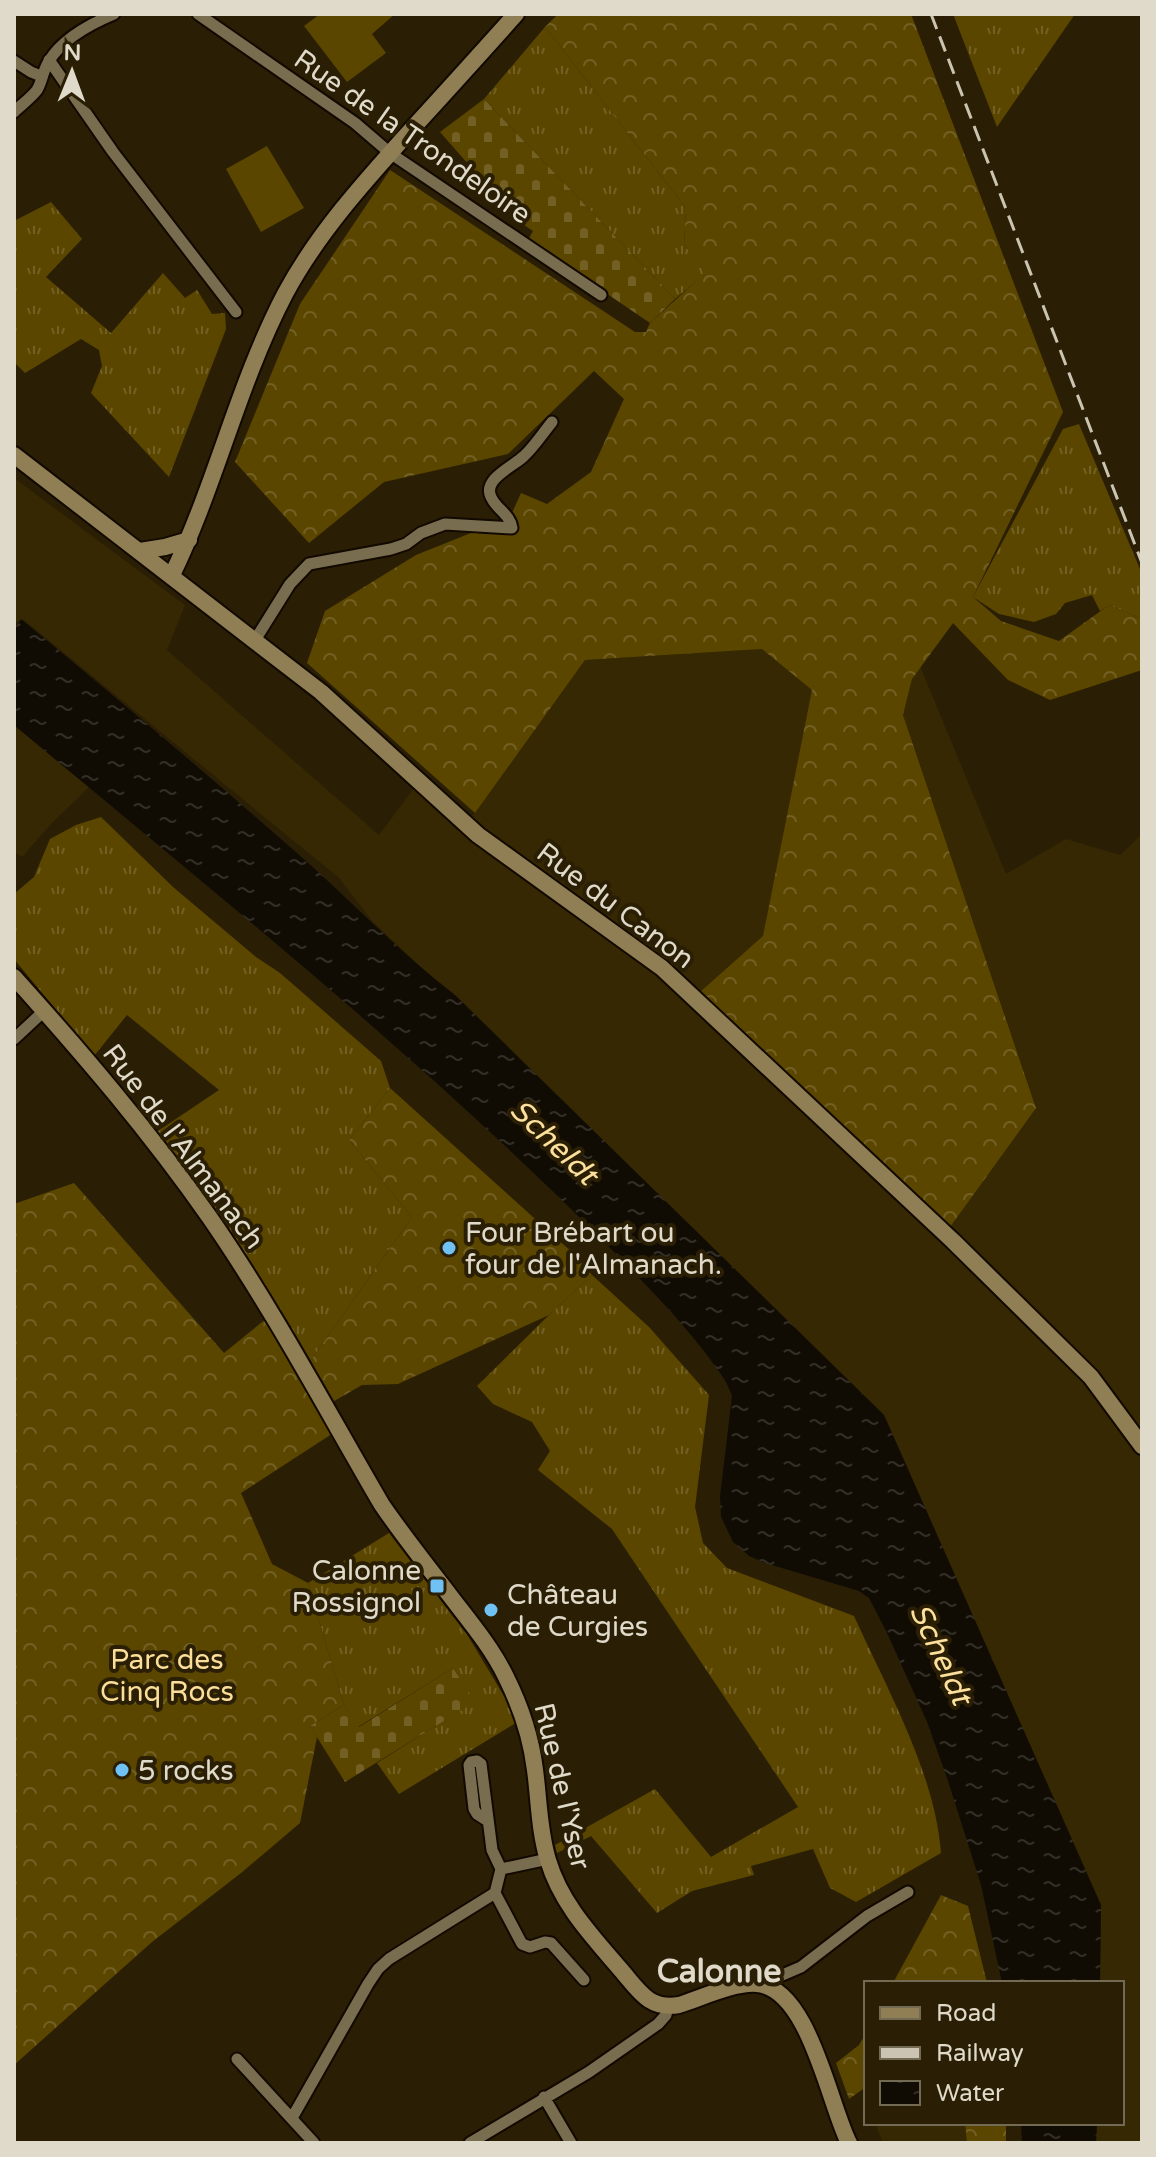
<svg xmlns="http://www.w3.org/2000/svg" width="1156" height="2157" font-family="'Varela Round',sans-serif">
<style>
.built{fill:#352802}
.grass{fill:url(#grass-tufts)}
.forest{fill:url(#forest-crowns)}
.cemetery{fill:url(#cemetery-stones)}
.garden{fill:#5b4600}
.water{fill:url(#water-ripples)}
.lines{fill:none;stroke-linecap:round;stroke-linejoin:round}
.street-casing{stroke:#120900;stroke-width:15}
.secondary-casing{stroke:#120900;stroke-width:20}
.street{stroke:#796d50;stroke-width:11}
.secondary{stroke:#907f54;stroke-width:16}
.rail{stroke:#cbc4b3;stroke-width:3;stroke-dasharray:16 8;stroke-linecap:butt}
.poi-dot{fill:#70c1f4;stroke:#2a1f04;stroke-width:3}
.labels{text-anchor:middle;stroke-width:8;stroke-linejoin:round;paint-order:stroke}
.street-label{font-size:28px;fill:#e0daca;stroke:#2a1f04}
.poi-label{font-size:28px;fill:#e0daca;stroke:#2a1f04;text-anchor:start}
.park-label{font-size:28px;fill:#fbde9a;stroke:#2a1f04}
.water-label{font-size:30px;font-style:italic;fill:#fce09c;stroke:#2a1f04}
.quarter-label{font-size:32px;font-weight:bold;fill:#e0daca;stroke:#2a1f04}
</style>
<defs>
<pattern id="grass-tufts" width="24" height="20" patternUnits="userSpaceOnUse" patternTransform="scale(2)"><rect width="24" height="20" fill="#5b4600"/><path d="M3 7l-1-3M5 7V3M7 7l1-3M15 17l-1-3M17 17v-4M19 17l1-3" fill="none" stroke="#726024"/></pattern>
<pattern id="forest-crowns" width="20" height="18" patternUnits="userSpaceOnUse" patternTransform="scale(2)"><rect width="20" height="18" fill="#5b4600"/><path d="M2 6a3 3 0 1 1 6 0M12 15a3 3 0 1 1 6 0" fill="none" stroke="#726024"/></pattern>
<pattern id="cemetery-stones" width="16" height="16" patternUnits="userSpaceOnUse" patternTransform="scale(2)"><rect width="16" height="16" fill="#5b4600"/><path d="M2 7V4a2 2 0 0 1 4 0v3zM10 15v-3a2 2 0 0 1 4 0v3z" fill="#726024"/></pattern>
<pattern id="water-ripples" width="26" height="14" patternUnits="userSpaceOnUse" patternTransform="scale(2)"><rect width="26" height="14" fill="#110c03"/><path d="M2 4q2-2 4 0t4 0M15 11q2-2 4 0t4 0" fill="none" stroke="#332f26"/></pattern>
</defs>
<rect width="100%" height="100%" fill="#2a1f04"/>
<path class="built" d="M 14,478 L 185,605 L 167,650 L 379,835 L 414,788 L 461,827 L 475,813 L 585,660 L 762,649 L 813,690 L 763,937 L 1036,1107 L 903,715 L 912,679 L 920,666 L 1006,874 L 1066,839 L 1120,855 L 1142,834 L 1142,2143 L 1096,2143 L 1097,2123 L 1122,2123 L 1122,1983 L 1100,1983 L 1101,1905 L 884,1415 L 455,995 L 428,974 L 373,922 L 339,878 L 24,620 L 14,622 Z
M 14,725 L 89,787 L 50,825 L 22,857 L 14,852 Z
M 875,2123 L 965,2123 L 967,2143 L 883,2143 Z"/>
<path class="grass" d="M 953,14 L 1075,14 L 997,127 Z
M 545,27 L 686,208 L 684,244 L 706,273 L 675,299 L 484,99 Z
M 51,202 L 82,239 L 46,277 L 111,333 L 163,273 L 185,298 L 197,290 L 212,314 L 225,313 L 226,329 L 169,477 L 91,393 L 102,366 L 99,350 L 81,339 L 25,373 L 14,362 L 14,221 Z
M 1079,424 L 1142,574 L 1142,619 L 1109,605 L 1100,611 L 1092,595 L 1065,603 L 1056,614 L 1034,622 L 999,614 L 973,597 L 1063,429 Z
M 101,817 L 173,887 L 256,957 L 280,973 L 381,1061 L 390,1088 L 349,1140 L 412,1217 L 304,1370 L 155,1133 L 219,1090 L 127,1015 L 94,1056 L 14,959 L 14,894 L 34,877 L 50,839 L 76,825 Z
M 592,1275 L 649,1327 L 709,1395 L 695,1507 L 703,1543 L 727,1568 L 854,1616 C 887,1689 935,1773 941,1853 L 856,1902 L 830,1888 L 813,1849 L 751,1866 L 754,1875 L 692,1891 L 657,1913 L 591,1836 L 557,1853 L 555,1845 L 655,1789 L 711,1857 L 798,1807 L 612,1529 L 538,1470 L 550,1451 L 532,1422 L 493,1404 L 477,1386 L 549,1315 Z
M 389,1533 L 468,1636 L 519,1721 L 399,1794 L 377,1763 L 474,1702 L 453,1668 L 358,1727 L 344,1705 L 308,1583 Z"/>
<path class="forest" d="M 558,14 L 911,14 L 1063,412 L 973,597 L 1001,621 L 1059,641 L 1109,605 L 1142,619 L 1142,670 L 1050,700 L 1008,680 L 953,623 L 912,679 L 903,715 L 1036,1108 L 950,1227 L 699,993 L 763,936 L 812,690 L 762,649 L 585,660 L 475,813 L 307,663 L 325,611 L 416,555 L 486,527 L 511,528 L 512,513 L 521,493 L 547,504 L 591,472 L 624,399 L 594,371 L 508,454 L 384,482 L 309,543 L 235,462 L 300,304 L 390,170 L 635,332 L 646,332 L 650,323 L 705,273 L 684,244 L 686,208 L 545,27 Z
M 390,1088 L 574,1254 L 592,1275 L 549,1315 L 398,1384 L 362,1385 L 329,1404 L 304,1370 L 412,1217 L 349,1140 Z
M 74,1183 L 224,1353 L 267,1318 L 338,1430 L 241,1493 L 272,1564 L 308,1583 L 344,1705 L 310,1726 L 317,1737 L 300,1823 L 241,1873 L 152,1942 L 14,2065 L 14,1204 Z
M 941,1895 L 968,1906 L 987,1983 L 893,1983 Z
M 866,2033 L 866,2087 L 849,2099 L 836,2063 L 859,2045 Z
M 965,2123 L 1006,2123 L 1006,2143 L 967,2143 Z"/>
<path class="cemetery" d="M 484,99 L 675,299 L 650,323 L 528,240 L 533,231 L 509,215 L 511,213 L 440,132 Z
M 453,1668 L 475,1702 L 345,1782 L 310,1726 L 344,1705 L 359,1727 Z"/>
<path class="garden" d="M 320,14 L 395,14 L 372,34 L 386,53 L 347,82 L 304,26 Z
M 267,146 L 304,208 L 261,232 L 226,169 Z"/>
<path class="water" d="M 21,619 C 117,698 212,778 305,860 C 355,905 402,954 455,995 L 884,1415 L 1101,1905 L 1100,1983 L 1002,1983 L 981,1885 L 947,1778 L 927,1722 L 887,1633 L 869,1598 L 859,1591 L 765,1563 L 749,1556 L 733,1542 L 721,1517 L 720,1496 L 732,1396 C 726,1378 714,1365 703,1350 C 676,1315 645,1284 614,1252 C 427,1062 218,896 14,725 L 14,631 Z
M 1021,2123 L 1097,2123 L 1096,2143 L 1022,2143 Z"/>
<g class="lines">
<defs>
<path id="street" d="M 198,14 L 355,123 L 390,153 L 601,295
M 49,60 L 113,152 L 236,312
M 14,61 L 31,72 L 41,76
M 14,112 C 21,105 31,98 37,90 C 42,82 43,70 49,61 C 63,38 90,24 114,14
M 255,640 L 290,584 L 309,564 L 391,549 L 406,544 L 421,533 L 445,524 L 512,528 C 510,514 496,509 491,497 C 482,479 514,466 524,456 C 534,447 543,433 552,422
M 14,1039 L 44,1011
M 488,1821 L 477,1814 L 474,1809 L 469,1765 L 471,1762 L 477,1761 L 481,1764 L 492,1850 L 501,1869
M 495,1893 L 522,1944 L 530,1947 L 545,1942 L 551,1943 L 584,1980
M 769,1986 L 773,1979 L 801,1967 L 867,1916 L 908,1892
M 237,2059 L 314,2143
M 544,2097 L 571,2143
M 292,2118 L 368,1984 L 378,1969 L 389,1959 L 495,1893 L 501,1869 L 548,1859
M 470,2143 L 589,2072 L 658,2024 L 666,2015 L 668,2007"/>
<path id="secondary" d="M 14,455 L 321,692 L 478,835 L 662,968 L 953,1241 L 1091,1377 L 1142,1446
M 140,551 L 165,547 L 189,540
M 172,575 C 216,484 238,384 285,294 C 317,234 365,181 410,131 C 446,92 481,53 516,14
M 14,977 C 84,1055 150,1132 210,1218 C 273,1309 326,1409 382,1505 C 404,1537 428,1567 451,1597 C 471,1623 492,1648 506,1677 C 521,1707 531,1737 535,1770 C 539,1799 539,1831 548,1860 C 561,1904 592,1936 621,1970 C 639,1991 649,2010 679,2005 C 701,1998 735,1982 757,1984 C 809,1988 829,2104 849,2143"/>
</defs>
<use href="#street" class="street-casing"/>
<use href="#secondary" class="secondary-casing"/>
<use href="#street" class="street"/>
<use href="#secondary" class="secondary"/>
<path class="rail" d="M 931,14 L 1142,563"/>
</g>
<g class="poi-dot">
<circle cx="449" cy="1248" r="8"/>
<rect x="429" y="1578" width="16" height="16" rx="4"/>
<circle cx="491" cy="1610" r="8"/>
<circle cx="122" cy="1770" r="8"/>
</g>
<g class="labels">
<g class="street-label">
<text transform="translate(413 136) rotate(35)" y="10">Rue de la Trondeloire</text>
<text transform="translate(616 905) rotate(37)" y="10">Rue du Canon</text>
<text transform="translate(184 1146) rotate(53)" y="10">Rue de l'Almanach</text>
<text transform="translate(563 1786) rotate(77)" y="10">Rue de l'Yser</text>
</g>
<g class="poi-label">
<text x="465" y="1242">Four Brébart ou<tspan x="465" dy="32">four de l'Almanach.</tspan></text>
<text x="421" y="1580" text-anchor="end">Calonne<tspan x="421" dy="32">Rossignol</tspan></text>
<text x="507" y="1604">Château<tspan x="507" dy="32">de Curgies</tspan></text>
<text x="138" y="1780">5 rocks</text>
</g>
<g class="park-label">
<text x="167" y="1669">Parc des<tspan x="167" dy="32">Cinq Rocs</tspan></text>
</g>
<g class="water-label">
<text transform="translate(554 1142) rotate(44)" y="10">Scheldt</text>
<text transform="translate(941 1654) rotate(65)" y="10">Scheldt</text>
</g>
<g class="quarter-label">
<text x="719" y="1982">Calonne</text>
</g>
</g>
<rect width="1156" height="2157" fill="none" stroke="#e0daca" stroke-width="32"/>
<rect x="864" y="1981" width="260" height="144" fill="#2a1f04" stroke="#736a53" stroke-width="2"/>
<rect x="880" y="2007" width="40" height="12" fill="#907f54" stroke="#736a53" stroke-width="2"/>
<text x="936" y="2021" font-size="24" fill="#e0daca">Road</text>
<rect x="880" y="2047" width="40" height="12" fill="#cbc4b3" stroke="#736a53" stroke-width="2"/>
<text x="936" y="2061" font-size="24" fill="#e0daca">Railway</text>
<rect x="880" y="2081" width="40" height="24" fill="url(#water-ripples)" stroke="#736a53" stroke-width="2"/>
<text x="936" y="2101" font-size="24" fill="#e0daca">Water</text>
<g transform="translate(72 72) rotate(1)" stroke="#2a1f04" stroke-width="6" paint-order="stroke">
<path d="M0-6L14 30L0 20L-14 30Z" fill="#e0daca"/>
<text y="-12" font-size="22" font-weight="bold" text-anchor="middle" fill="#e0daca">N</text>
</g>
</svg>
